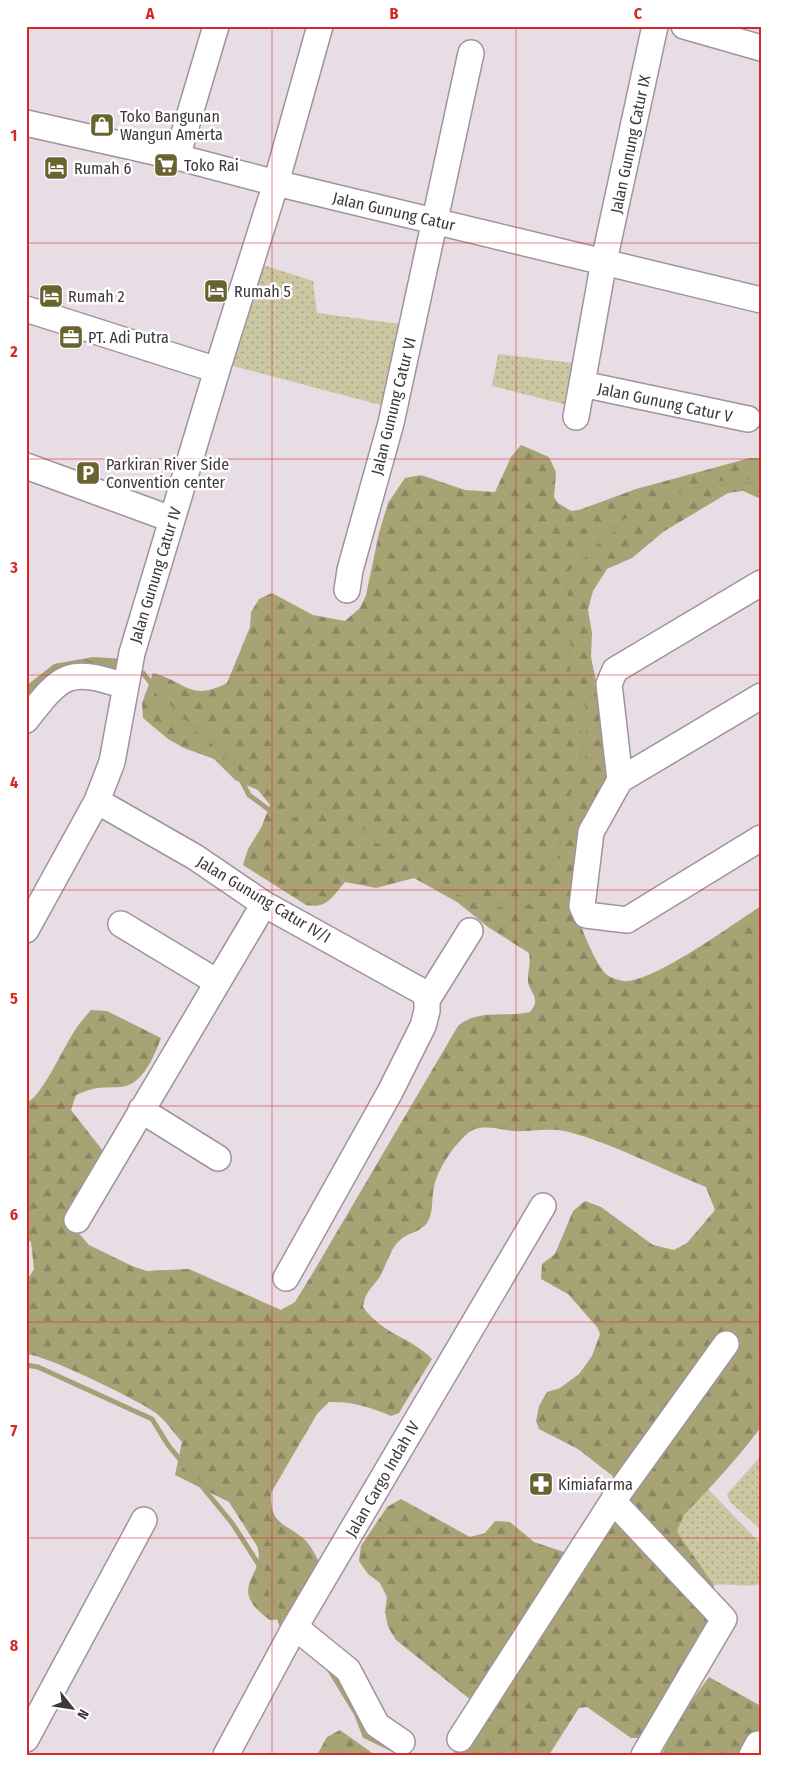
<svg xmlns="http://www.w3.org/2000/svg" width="787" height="1781" font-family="'Fira Sans Condensed',sans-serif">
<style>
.grass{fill:url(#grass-dots)}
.forest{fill:url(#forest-firs)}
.water{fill:url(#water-ripples)}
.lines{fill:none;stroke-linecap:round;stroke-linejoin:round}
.stream{stroke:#a6a174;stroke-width:5}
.minor-casing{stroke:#9f949c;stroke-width:28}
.minor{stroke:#fff;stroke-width:25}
.grid{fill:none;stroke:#d62828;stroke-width:1;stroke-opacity:0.55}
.labels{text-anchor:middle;stroke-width:5;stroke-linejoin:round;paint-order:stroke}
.poi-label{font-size:16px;fill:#3d383c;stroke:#fff;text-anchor:start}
.street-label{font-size:16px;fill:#3d383c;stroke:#fff}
.neatline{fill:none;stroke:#d62828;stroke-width:2}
.grid-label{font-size:16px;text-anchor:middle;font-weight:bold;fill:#d62828}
</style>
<defs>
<pattern id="grass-dots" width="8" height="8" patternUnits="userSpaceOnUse" patternTransform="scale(1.25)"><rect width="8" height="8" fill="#cbc7a2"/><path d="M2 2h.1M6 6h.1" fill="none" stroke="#a6a385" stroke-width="1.8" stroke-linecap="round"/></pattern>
<pattern id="forest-firs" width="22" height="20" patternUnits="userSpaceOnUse" patternTransform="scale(1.25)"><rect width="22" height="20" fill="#a8a375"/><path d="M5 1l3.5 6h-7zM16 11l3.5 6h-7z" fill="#8a8661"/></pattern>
<pattern id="water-ripples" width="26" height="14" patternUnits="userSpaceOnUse" patternTransform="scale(1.25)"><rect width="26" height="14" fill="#a6a174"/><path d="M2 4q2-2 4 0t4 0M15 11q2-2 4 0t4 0" fill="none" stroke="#888460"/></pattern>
</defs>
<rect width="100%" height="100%" fill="#e8dce5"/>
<path class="grass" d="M 238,257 L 313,281 L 317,313 L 408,325 L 392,408 L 214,361 Z
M 498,354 L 583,364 L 571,406 L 492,386 Z
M 761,1456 L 761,1530 L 730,1502 L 727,1494 Z
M 708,1489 L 761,1544 L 761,1584 C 746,1588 730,1583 714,1585 L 681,1539 L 677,1531 L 684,1515 Z"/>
<path class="forest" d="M 521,445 L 549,457 L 556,472 L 554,497 L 558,503 L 571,511 L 579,510 L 636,489 L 750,458 L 761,458 L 761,499 L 743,491 L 728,493 L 663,532 L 632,558 L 607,569 L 593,591 L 588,610 L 592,633 L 591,657 L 604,721 L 609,770 L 599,806 L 580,923 C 585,937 596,964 606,974 C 610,978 623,982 628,981 C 661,977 730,926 761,906 L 761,1427 C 738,1458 711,1487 684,1515 L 677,1531 L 681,1538 L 714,1585 L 710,1623 L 642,1738 L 631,1738 L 587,1707 L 579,1708 L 549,1755 L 452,1755 L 474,1732 L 476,1704 L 396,1640 L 388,1627 L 385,1612 L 387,1597 L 380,1583 L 368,1574 L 359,1561 L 361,1546 L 387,1507 L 401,1499 L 470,1537 L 485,1533 L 495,1521 L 510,1522 L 534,1542 L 570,1554 L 619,1481 L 578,1449 L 539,1429 L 536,1421 L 539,1406 L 547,1392 L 560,1388 L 579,1374 L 592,1356 L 600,1334 L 597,1327 L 568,1294 L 541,1279 L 542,1264 L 555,1254 L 573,1211 L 585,1201 L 601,1207 L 653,1245 L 674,1250 L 687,1243 L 715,1210 L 706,1187 C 661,1169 616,1145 569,1132 C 551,1127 531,1132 512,1131 C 499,1129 479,1123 468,1133 C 454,1145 438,1168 434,1187 C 431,1199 434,1212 427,1223 C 421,1231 412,1232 404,1237 C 389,1247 388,1264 379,1278 C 371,1289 365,1292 363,1307 C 383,1335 411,1337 432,1359 L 403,1406 L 399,1413 L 391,1416 C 371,1407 351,1401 329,1402 L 317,1414 L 271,1493 C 270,1524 283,1522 303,1538 C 310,1544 315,1554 319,1562 L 286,1619 L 270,1620 C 223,1587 268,1575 257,1546 L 229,1502 L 175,1475 L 182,1442 C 174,1433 166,1421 156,1413 C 138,1400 46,1355 26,1354 L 26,1282 L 34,1269 L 31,1242 L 26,1239 L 26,1103 C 40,1099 63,1049 72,1035 C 77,1026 84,1018 91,1010 L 107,1011 L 161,1038 C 154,1056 143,1085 121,1087 C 100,1088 97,1086 76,1095 L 71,1110 L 103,1151 L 97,1165 L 69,1206 L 69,1222 L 89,1245 L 132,1266 L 147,1271 L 189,1269 L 281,1310 L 295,1302 L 311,1276 L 458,1026 C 479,1008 506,1018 530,1012 C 543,996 527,993 528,978 C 528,969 531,963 529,953 L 488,927 L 457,902 L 414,878 L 376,888 L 345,882 C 332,897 327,909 306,905 L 243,865 L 248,849 L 261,828 L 270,805 L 258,790 L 235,780 L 214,759 L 184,748 L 168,739 L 143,718 L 142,703 L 153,673 C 187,682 190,702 227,683 L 250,627 L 251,612 L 259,599 L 272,593 L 313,615 L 345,621 L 360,608 L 366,595 L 379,533 L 388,503 L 405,478 L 421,475 L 465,490 L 495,492 L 511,457 Z
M 709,1677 L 761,1706 L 761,1733 L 745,1755 L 661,1755 L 682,1714 Z
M 340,1730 L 375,1755 L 317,1755 L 327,1737 Z"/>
<path class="water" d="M 93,657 L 125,659 L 121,677 L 102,676 L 26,710 L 26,686 L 54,664 Z"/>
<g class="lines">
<path class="stream" d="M 136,670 L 143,673 L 179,719 L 209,737 L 233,764 L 249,795 L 280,818 L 322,808 L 382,843 L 404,861 L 451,890 L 515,909 L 529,901 L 555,857 L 583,761 L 584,712 L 571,662 L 563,611 L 568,578 L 589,548 L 616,527 L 662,500 L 712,484 L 761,480
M 26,1365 L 38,1367 L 152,1419 L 168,1445 L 232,1523 L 266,1576 L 282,1626
M 329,1669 L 357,1715 L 365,1736 L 390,1748"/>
<defs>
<path id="minor" d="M 684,26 L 761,48
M 26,123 L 177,157 L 276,183 L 761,300
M 177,157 L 216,26
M 26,309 L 217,370
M 582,384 L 748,419
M 576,417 L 604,261 L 655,26
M 26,466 L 171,519
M 347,590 L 350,570 L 391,423 L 471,53
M 761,696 L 620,780 L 591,832 L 582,906 L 586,915 L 627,920 L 761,838
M 26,720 C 62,674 68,667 125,686
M 620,780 L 609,684 L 615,670 L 761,583
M 97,801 L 195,857 L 264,904 L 423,992 L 427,1000
M 121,924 L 217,982
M 26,930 L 97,801 L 112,762 L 132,653 L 217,370 L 276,183 L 320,26
M 141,1110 L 218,1158
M 77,1220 L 264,904
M 286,1278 L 390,1092 L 423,1026 L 427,1011 L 427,1000 L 470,931
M 613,1501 L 724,1619 L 644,1755
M 295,1627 L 348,1670 L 377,1725 L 402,1742
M 26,1739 L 144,1520
M 460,1739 L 613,1501 L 726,1344
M 226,1755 L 295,1627 L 543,1206
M 752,1755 L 758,1744"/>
</defs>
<use href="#minor" class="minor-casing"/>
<use href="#minor" class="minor"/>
</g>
<path class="grid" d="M 272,26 L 272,1755M 516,26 L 516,1755M 26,243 L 761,243M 26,459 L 761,459M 26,675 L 761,675M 26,890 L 761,890M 26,1106 L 761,1106M 26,1322 L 761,1322M 26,1538 L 761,1538"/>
<defs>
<symbol id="shop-square" viewBox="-11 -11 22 22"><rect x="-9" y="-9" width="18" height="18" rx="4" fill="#68632f" stroke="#fff"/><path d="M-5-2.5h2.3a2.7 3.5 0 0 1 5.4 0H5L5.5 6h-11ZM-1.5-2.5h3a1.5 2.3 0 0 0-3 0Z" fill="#fff"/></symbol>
<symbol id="supermarket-square" viewBox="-11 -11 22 22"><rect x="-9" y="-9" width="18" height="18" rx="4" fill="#68632f" stroke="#fff"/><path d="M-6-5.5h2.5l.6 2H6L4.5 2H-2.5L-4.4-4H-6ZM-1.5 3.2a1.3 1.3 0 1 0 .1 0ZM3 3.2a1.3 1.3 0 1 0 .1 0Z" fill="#fff"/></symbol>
<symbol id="hotel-square" viewBox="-11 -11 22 22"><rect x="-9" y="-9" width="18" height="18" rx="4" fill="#68632f" stroke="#fff"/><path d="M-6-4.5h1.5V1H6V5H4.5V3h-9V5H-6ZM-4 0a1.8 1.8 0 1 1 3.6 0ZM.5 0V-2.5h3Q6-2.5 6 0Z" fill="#fff"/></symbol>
<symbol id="office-square" viewBox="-11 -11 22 22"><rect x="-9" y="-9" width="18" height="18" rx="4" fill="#68632f" stroke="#fff"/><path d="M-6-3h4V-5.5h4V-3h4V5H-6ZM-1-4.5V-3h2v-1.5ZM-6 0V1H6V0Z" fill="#fff"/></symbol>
<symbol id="parking-square" viewBox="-11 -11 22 22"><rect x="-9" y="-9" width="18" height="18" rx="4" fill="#68632f" stroke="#fff"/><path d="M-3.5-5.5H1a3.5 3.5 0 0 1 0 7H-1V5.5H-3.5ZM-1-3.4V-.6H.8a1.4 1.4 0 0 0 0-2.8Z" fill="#fff"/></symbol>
<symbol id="pharmacy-square" viewBox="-11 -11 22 22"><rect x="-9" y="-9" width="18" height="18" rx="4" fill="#68632f" stroke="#fff"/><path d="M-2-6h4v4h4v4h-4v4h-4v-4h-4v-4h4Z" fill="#fff"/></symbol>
</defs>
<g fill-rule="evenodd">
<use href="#shop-square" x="88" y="111" width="28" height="28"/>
<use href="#supermarket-square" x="152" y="151" width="28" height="28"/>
<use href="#hotel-square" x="42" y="154" width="28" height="28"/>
<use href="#hotel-square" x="202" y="277" width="28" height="28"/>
<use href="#hotel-square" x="37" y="282" width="28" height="28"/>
<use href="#office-square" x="57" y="323" width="28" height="28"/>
<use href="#parking-square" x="74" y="459" width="28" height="28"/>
<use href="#pharmacy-square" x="527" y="1470" width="28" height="28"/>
</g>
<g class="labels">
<g class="poi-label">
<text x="120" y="122">Toko Bangunan<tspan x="120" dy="18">Wangun Amerta</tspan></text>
<text x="184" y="171">Toko Rai</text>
<text x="74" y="174">Rumah 6</text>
<text x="234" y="297">Rumah 5</text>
<text x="68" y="302">Rumah 2</text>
<text x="88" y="343">PT. Adi Putra</text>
<text x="106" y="470">Parkiran River Side<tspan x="106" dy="18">Convention center</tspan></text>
<text x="558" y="1490">Kimiafarma</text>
</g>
<g class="street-label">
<text transform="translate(630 144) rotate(-78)" y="6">Jalan Gunung Catur IX</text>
<text transform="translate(394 211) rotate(13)" y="6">Jalan Gunung Catur</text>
<text transform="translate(665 402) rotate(12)" y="6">Jalan Gunung Catur V</text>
<text transform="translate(393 406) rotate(-76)" y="6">Jalan Gunung Catur VI</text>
<text transform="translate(155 575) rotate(-73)" y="6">Jalan Gunung Catur IV</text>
<text transform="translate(264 899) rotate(31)" y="6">Jalan Gunung Catur IV/I</text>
<text transform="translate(382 1479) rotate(-60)" y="6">Jalan Cargo Indah IV</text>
</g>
</g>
<rect width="787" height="1781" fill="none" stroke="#ffffff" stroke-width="55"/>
<g transform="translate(72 1708) rotate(120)" stroke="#ffffff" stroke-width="4" paint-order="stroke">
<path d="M0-4L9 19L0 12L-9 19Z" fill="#3d383c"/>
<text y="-8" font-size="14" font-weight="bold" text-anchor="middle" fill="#3d383c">N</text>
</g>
<rect x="28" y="28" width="732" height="1726" class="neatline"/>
<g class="grid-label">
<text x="150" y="19">A</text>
<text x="394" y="19">B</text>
<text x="638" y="19">C</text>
<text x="14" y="141">1</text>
<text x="14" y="357">2</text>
<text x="14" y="573">3</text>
<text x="14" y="788">4</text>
<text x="14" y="1004">5</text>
<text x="14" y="1220">6</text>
<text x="14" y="1436">7</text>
<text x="14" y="1651">8</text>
</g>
</svg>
